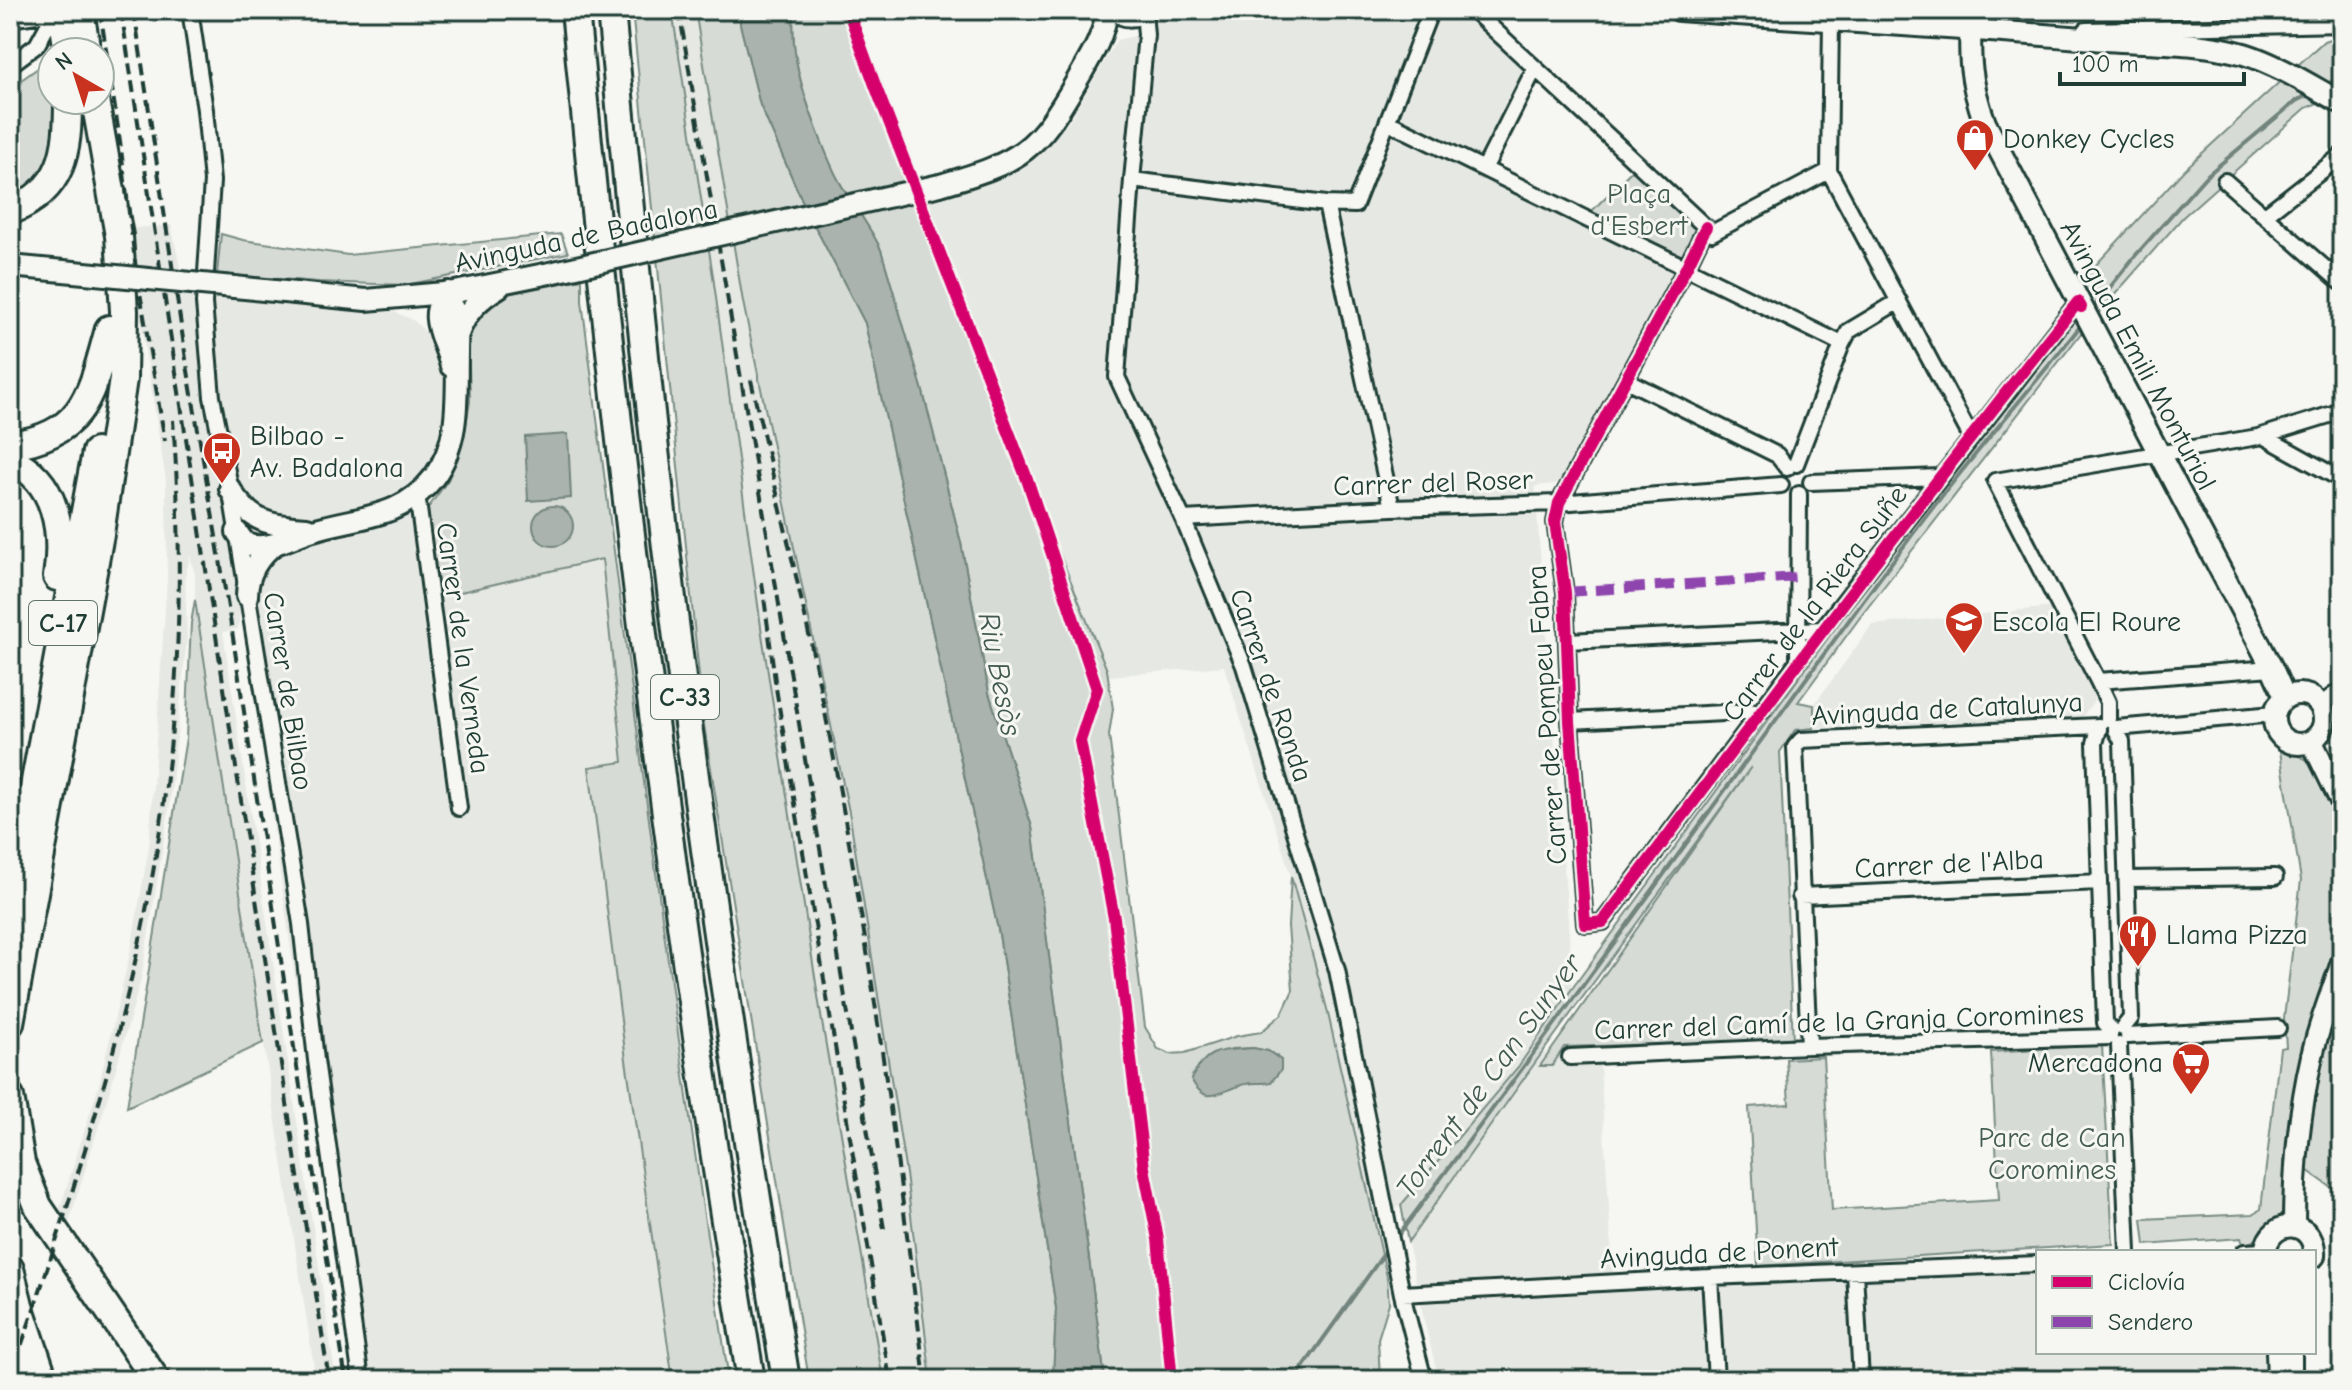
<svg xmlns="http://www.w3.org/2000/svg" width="2352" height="1390" font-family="'Comic Neue',sans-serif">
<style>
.built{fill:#e6e8e4}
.green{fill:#d6dbd6;stroke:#7a8c85;stroke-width:2;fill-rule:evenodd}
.water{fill:#aab3ae;stroke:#72847d;stroke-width:2}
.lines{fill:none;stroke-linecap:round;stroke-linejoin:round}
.stream{stroke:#72847d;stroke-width:4}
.street-casing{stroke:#1f3d34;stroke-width:20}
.secondary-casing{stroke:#1f3d34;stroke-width:26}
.highway-casing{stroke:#1f3d34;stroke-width:32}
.street{stroke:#f6f6f2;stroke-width:14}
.secondary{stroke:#f6f6f2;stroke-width:20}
.highway{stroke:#f6f6f2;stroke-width:26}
.rail{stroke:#1f3d34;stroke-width:4;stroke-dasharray:12 6;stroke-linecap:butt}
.secondary-bridge-casing{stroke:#1f3d34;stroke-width:26;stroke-linecap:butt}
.secondary-bridge{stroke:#f6f6f2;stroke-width:20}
.quiet{stroke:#8e44ad;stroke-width:10;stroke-dasharray:20 10;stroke-linecap:butt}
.cycleway-casing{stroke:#f6f6f2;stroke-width:17}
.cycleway{stroke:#d6006c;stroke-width:12}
.labels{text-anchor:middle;stroke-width:6;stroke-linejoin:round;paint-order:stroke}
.shield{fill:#f6f6f2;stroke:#60746d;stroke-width:2}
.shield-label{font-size:26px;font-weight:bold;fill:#1f3d34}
.poi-label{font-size:28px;fill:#1f3d34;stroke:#f6f6f2;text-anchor:start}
.park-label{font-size:28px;fill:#445d54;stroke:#f6f6f2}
.street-label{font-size:28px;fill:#1f3d34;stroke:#f6f6f2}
.water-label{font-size:30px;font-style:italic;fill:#425a52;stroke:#f6f6f2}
</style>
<rect width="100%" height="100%" fill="#f6f6f2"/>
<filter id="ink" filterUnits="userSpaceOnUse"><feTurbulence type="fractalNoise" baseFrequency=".0125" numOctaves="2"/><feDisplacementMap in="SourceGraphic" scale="16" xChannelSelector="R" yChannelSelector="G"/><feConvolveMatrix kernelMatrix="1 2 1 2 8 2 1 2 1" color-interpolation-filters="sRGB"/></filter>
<g filter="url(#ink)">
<path class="built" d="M 672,10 L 695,10 L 743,302 L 850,817 L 906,1174 L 931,1380 L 883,1380 L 822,1022 L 762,634 L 713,276 Z
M 1146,10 L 1465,10 L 1524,67 L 1525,75 L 1477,174 L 1675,269 L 1569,475 L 1555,484 L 1535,486 L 1572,973 L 1571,990 L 1518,1067 L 1401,1205 L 1375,1222 L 1327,1009 L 1291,876 L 1224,666 L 1109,676 L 1032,486 L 1010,419 L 925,199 L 1032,162 L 1070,120 L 1117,40 L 1138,35 Z
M 171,225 L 186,295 L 325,307 L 387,309 L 413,320 L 434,340 L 442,358 L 446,376 L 446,424 L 439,451 L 420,480 L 425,499 L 439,597 L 601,559 L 623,762 L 589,768 L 626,1060 L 673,1380 L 353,1380 L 241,602 L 238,629 L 223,632 L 336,1380 L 316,1380 L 195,600 L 195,574 L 190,556 L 185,577 L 187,637 L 170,804 L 141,979 L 109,1093 L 69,1222 L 58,1215 L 99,1085 L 131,949 L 149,847 L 167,579 L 166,481 L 126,229 Z
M 2054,607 L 2092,685 L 2094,701 L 2082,717 L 1814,728 L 1814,705 L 1872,625 Z
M 1599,1050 L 1614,1289 L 2038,1274 L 2038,1352 L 2264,1352 L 2265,1380 L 1439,1380 L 1425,1324 L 1408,1242 L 1542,1053 Z"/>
<path class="green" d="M 632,10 L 672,10 L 713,276 L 762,634 L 822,1022 L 883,1380 L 809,1380 L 704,725 Z
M 695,10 L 740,10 L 740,24 L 760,105 L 805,207 L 865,323 L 999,934 L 1056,1308 L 1053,1380 L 931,1380 L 906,1174 L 850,817 L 743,302 Z
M 794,10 L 854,10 L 1010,419 L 1032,486 L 1107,670 L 1113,709 L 1109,735 L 1145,1027 L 1158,1049 L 1170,1054 L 1185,1053 L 1237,1036 L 1261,1032 L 1282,1014 L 1293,990 L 1288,926 L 1291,876 L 1327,1009 L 1387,1277 L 1389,1303 L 1378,1339 L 1380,1380 L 1105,1380 L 1032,827 L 989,693 L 961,543 L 922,388 L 881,250 C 870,225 852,205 839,181 C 830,165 824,148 817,130 C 802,91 790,53 794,10 ZM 1253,1048 L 1268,1051 L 1277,1056 L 1271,1081 L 1243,1084 L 1223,1092 L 1192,1075 L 1199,1067 L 1231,1049 Z
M 2342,35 L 2342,92 L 2306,108 L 2183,217 L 2082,332 L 1861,616 L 1798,702 L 1814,705 L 1814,728 L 1795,730 L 1780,752 L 1793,1040 L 1564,1047 L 1552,1066 L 1540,1066 L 1751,767 L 1542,1053 L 1408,1242 L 1401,1205 L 1518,1067 L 1571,990 L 1844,616 L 2014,395 L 2090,299 L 2080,282 L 2184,170 L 2324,41 Z
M 52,58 L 52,100 L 56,100 C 56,112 58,127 56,139 C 52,163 34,190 10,197 L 10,88 Z
M 1638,164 L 1702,223 L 1689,263 L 1585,218 Z
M 221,234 L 243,240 L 348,255 L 561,234 L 568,253 L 405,285 L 319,282 L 217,274 Z
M 582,279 L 582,301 C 628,661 673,1021 729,1380 L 673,1380 L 626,1060 L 589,767 L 623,762 L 602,559 L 439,597 L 426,511 L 448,480 L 463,441 L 470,402 L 468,332 L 476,316 L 498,296 Z
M 195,600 L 263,1043 L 127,1107 L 186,738 L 191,623 Z
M 2279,745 L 2313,763 L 2342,826 L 2342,930 L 2295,1087 L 2282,1214 L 2256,1240 L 2243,1245 L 2241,1238 L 2145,1245 L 2142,1219 L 2253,1214 L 2261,1209 L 2280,1048 L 2286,1047 L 2284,1018 L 2301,880 Z
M 2342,987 L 2342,1195 L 2304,1168 L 2316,1072 Z
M 2102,1045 L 2113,1244 L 1758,1266 L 1749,1107 L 1789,1104 L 1786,1059 L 1823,1057 L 1832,1210 L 1999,1200 L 1991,1052 Z"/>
<path class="water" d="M 740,10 L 794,10 C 790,53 802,91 817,130 C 824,148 830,165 839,181 C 852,205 870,225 881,250 L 922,388 L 961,543 L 989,693 L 1032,827 L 1105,1380 L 1053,1380 L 1056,1308 L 999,934 L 865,323 L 805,207 L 760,105 L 740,24 Z
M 568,434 L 571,498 L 528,501 L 525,437 Z
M533 526a20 20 0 1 1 40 0a20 20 0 1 1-40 0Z
M 1253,1048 L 1268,1051 L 1281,1060 L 1281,1070 L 1271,1082 C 1262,1084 1254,1082 1246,1084 C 1222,1088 1207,1110 1191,1079 C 1207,1047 1221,1051 1253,1048 Z"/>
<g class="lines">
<path class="stream" d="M 2326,85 L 2342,76
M 2092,310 L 2135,256 L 2205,177 L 2296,101 L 2312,93
M 1396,1238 C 1573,1005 1740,765 1915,531 C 1968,460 2027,394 2082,324
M 1294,1380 L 1388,1248"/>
<defs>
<path id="street" d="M 190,10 L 205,110 L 212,181 L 204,303 L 212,397 L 229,481 L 301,924 L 316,1060 L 361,1380
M 1473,10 L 1712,233 L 1829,171
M 1144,11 L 1146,35 L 1132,180 L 1117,377 L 1183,519 L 1244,666 L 1337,970 L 1402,1294 L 1424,1380
M 10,19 L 55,12
M 1831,21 L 1829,171 L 1971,437
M 2086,30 L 2342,24
M 10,65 L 37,45 L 55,12
M 1388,122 L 1842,344
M 1484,169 L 1535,68
M 1132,180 L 1326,204
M 2225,181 L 2342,283
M 2265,215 L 2342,155
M 1706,227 L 1686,268 L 1559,503 L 1555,522 L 1565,592 L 1570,721 L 1585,924 L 1603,922 L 1822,629 L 2078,302
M 1626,380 L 1777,455 L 1787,468
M 2263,436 L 2342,480
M 1796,464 L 1842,344 L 1849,331 L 1899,301
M 1811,482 L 1940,477
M 417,494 L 459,808
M 1392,508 L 1326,204 L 1355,205 L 1431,10
M 1183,519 L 1392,508 L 1559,503 L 1781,485
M 1567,641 L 1822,629
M 1798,662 L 1799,494
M 2098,681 L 2272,668
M 2320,705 L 2342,689
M 2108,719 L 2108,702 L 2098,681 L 1995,481 L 2258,437 L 2342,411
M 1570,721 L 1762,711
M 2116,728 L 2274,714
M 2099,729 L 2095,743 L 2105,1023 L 2112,1030
M 2116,730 L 2122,741 L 2131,1018 L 2123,1028
M 2127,879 L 2275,877
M 1800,896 L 2100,882
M 2128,1036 L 2278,1028
M 2119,1045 L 2128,1252
M 1809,1046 L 1795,747 L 1801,740 L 2099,726
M 1570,1057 L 1809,1046 L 2110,1037
M 2244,1252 L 2265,1251
M 1855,1272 L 1861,1380
M 1710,1277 L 1716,1380
M 1402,1294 L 1710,1277 L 2038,1264
M 2274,1352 L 2275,1380"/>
<path id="secondary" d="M 1116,10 C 1125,18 1136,17 1145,10
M 1679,10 C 1817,20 1955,27 2093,39 C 2143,44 2195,40 2244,54 C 2279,65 2311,86 2342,103
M 1971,10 C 1969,57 1969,79 1985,123 L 2272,668 L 2285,697
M 940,185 C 1023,161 1036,152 1079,77 C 1092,55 1104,36 1107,10
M 234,287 L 366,300 L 455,292 L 550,273
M 448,292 C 424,314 445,340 451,366
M 458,334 C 466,312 479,299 499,287
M 230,489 C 249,522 271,526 307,528
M 237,532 C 242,539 245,546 255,546 C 274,548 295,535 313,530 C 359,516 402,519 434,477 C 461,440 456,395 457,353 C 457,330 462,305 437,294
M 247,596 C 247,575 258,555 277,543
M2274 719a25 25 0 1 1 50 0a25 25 0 1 1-50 0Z
M 2312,742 L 2342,803
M 2294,1226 C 2294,1169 2299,1112 2312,1056 C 2319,1024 2332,993 2342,962
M 2265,1252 C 2270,1215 2317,1220 2314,1256
M 2291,1352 L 2291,1380"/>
<path id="highway" d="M 575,10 C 619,469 674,926 751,1380
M 611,10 C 629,204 648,397 671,590 C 703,854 743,1117 786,1380
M 81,17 L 87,52
M 63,19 L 68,52
M 10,211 C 64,190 68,151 68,100
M 10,445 C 86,435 91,393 109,329
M 10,460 C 57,479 64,533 57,577
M 10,916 L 96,452
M 10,1023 L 100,534 L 123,379 L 124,311 L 119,236 L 95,100
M 10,1097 L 21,1163 L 38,1206 L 156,1380
M 10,1269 L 19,1305 L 44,1380
M 10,1359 L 18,1380"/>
</defs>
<use href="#street" class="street-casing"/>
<use href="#secondary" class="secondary-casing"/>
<use href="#highway" class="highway-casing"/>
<use href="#street" class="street"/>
<use href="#secondary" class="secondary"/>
<use href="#highway" class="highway"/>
<path class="rail" d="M 100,10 L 120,141 L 136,269 L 165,441
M 121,10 L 329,1380
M 134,10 L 186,359 L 232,631 L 295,1054 L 346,1380
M 679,10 L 884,1229
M 751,380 C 774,483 799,584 820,687 C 866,916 897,1148 925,1380
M 762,582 L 776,688 L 890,1380
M 10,1379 C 77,1183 143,984 167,777 C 181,657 182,540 173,420"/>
<defs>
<path id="secondary-bridge" d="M 10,266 L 234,287
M 550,273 L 940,185"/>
</defs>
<use href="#secondary-bridge" class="secondary-bridge-casing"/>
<use href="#secondary-bridge" class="secondary-bridge"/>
<path class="quiet" d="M 1565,592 L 1799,577"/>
<defs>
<path id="cycleway" d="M 848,10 L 875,85 L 1027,479 L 1097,689 L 1080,741 L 1114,918 L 1144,1168 L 1158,1239 L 1172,1380
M 1706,227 L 1686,268 L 1559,503 L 1555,522 L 1565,592 L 1570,721 L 1585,924 L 1603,922 C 1760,714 1915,505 2078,302 L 2081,307"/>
</defs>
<use href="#cycleway" class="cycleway-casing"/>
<use href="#cycleway" class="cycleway"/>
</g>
</g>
<defs>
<symbol id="shop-pin" viewBox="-11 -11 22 30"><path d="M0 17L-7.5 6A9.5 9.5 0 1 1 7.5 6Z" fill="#c8321e" stroke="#f6f6f2"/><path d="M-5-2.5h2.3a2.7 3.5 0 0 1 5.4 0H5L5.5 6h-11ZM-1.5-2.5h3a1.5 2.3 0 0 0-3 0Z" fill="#fff"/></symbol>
<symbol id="bus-pin" viewBox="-11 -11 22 30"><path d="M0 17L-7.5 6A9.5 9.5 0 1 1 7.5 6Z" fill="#c8321e" stroke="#f6f6f2"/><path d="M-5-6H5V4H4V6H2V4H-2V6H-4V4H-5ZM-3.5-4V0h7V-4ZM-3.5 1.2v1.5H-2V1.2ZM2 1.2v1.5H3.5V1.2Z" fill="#fff"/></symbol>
<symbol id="school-pin" viewBox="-11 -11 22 30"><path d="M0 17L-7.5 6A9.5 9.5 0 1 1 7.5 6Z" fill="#c8321e" stroke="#f6f6f2"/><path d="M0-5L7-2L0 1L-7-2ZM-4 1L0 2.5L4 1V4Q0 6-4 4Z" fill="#fff"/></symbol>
<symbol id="restaurant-pin" viewBox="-11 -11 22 30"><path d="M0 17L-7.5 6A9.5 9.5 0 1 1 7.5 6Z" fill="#c8321e" stroke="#f6f6f2"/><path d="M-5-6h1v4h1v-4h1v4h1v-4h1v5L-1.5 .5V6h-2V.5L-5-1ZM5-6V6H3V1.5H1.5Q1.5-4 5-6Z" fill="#fff"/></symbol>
<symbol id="supermarket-pin" viewBox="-11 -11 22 30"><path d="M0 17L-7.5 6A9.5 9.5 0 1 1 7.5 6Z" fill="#c8321e" stroke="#f6f6f2"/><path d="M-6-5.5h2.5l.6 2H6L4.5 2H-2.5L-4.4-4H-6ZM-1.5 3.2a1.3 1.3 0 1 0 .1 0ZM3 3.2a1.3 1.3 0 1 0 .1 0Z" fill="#fff"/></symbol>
</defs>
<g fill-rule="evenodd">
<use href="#shop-pin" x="1953" y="116" width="44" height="60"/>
<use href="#bus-pin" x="200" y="429" width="44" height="60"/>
<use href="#school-pin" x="1942" y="599" width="44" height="60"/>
<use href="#restaurant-pin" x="2116" y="912" width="44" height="60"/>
<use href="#supermarket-pin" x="2169" y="1040" width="44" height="60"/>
</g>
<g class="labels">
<g class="shield">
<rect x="29" y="601" width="68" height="44" rx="6"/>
<rect x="651" y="675" width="68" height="44" rx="6"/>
</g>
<g class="shield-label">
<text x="63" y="632">C-17</text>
<text x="685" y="706">C-33</text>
</g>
<g class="poi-label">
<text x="2003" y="148">Donkey Cycles</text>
<text x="250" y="445">Bilbao -<tspan x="250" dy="32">Av. Badalona</tspan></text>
<text x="1992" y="631">Escola El Roure</text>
<text x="2166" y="944">Llama Pizza</text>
<text x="2163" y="1072" text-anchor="end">Mercadona</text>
</g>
<g class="park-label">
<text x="1639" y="203">Plaça<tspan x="1639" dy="32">d'Esbert</tspan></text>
<text x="2052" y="1147">Parc de Can<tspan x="2052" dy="32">Coromines</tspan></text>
</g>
<g class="street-label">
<text transform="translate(586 235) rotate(-12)" y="10">Avinguda de Badalona</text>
<text transform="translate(2139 355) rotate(62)" y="10">Avinguda Emili Monturiol</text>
<text transform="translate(1433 482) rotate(-2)" y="10">Carrer del Roser</text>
<text transform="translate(1814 603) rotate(-53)" y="10">Carrer de la Riera Suñe</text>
<text transform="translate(464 648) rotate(82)" y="10">Carrer de la Verneda</text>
<text transform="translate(1272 685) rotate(71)" y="10">Carrer de Ronda</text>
<text transform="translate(289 691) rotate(81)" y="10">Carrer de Bilbao</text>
<text transform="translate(1947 708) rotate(-3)" y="10">Avinguda de Catalunya</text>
<text transform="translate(1546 715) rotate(-94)" y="10">Carrer de Pompeu Fabra</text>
<text transform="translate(1949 863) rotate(-3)" y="10">Carrer de l'Alba</text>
<text transform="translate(1839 1021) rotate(-2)" y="10">Carrer del Camí de la Granja Coromines</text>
<text transform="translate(1719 1252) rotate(-3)" y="10">Avinguda de Ponent</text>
</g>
<g class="water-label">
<text transform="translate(1000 674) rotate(79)" y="10">Riu Besòs</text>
<text transform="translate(1489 1076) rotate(-54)" y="10">Torrent de Can Sunyer</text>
</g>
</g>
<rect width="2352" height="1390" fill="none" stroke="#f6f6f2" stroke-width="40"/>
<rect x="20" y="20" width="2312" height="1350" fill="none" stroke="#1f3d34" stroke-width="3" filter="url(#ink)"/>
<rect x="2036" y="1250" width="280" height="104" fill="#f6f6f2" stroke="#a0aca6" stroke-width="2"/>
<rect x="2052" y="1276" width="40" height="12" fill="#d6006c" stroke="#a0aca6" stroke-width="2"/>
<text x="2108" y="1290" font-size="24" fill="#1f3d34">Ciclovía</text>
<rect x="2052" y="1316" width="40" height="12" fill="#8e44ad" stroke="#a0aca6" stroke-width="2"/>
<text x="2108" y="1330" font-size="24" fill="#1f3d34">Sendero</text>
<g transform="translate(76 76) rotate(321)"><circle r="38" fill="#f6f6f2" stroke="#a0aca6" stroke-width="2"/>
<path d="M0-6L14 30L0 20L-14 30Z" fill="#c8321e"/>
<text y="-12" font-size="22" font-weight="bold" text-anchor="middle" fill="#1f3d34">N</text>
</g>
<path d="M2060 72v12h184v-12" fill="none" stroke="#1f3d34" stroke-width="4"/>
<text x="2072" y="72" font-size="24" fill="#1f3d34" stroke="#f6f6f2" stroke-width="6" paint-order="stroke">100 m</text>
</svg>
